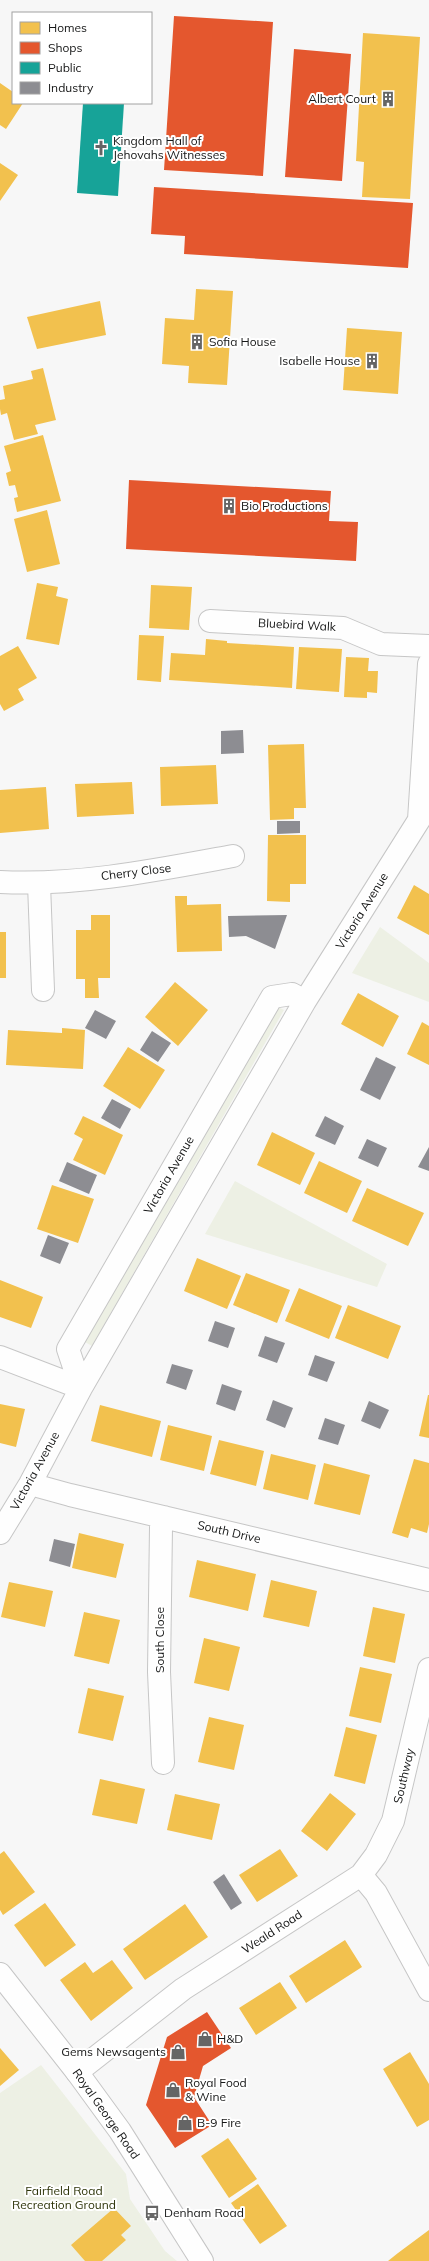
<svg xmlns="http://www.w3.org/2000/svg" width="429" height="2261" font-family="Mulish,sans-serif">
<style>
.green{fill:#edf0e4}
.homes{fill:#f2c14e}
.shops{fill:#e4572e}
.public{fill:#17a398}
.industry{fill:#8d8d92}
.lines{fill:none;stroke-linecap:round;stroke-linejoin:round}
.minor-casing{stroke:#c6c6c6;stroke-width:24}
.tertiary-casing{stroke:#c6c6c6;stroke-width:24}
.minor{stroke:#fefefe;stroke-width:22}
.tertiary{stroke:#fefefe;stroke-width:22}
.labels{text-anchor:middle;stroke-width:4;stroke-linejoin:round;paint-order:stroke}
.poi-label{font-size:12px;fill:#161717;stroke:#fff;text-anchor:start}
.street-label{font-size:12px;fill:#161717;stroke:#fff}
.park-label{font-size:12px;fill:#2f360b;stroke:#fff}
</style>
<rect width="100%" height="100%" fill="#f7f7f7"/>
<path class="green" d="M 380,927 L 429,963 L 429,1002 L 352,973 Z
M 278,1007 L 284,1010 L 92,1346 L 85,1342 Z
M 235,1181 L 387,1264 L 377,1287 L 205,1234 Z
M 41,2065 L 126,2174 L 130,2199 L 165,2251 L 177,2261 L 0,2261 L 0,2093 Z"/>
<path class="homes" d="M 363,33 L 420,37 L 410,199 L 362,197 L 364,162 L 356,161 Z
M 0,83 L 13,92 L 13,103 L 23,103 L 6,129 L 0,125 Z
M 0,163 L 18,175 L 0,201 Z
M 196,289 L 233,291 L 227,385 L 188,383 L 189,366 L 162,364 L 165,318 L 194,320 Z
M 100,301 L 106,335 L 37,349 L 27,317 Z
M 347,328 L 402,332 L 398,394 L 343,390 Z
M 43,368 L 56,420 L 35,425 L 38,434 L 14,440 L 7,413 L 1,415 L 0,409 L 0,400 L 5,399 L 3,386 L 33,379 L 31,371 Z
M 43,435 L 61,501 L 17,512 L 14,498 L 18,497 L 15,485 L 9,486 L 6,473 L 11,471 L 4,446 Z
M 47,510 L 60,564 L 27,572 L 14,519 Z
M 37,583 L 58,587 L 56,596 L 68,599 L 59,645 L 26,639 Z
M 151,585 L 192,587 L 189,630 L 149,628 Z
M 139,635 L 164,636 L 161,682 L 137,680 Z
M 206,639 L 227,641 L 227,643 L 294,647 L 292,688 L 169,680 L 171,653 L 205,655 Z
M 18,646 L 37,678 L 18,689 L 24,700 L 4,711 L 0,704 L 0,656 Z
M 299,647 L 342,649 L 339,692 L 296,689 Z
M 346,657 L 369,658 L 368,671 L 378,671 L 377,693 L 367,692 L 367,698 L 344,697 Z
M 304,744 L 306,808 L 294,808 L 294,819 L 270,820 L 268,745 Z
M 216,765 L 218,804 L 161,806 L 160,767 Z
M 132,782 L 134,814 L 77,817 L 75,784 Z
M 46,787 L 49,829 L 0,833 L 0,790 Z
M 268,835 L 306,835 L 306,884 L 290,884 L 290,902 L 267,901 Z
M 414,885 L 429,894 L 429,935 L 397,918 Z
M 175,896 L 187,896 L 187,905 L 221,904 L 222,951 L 177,952 Z
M 91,915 L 110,915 L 110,978 L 98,978 L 99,998 L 85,998 L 85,979 L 76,979 L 76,930 L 91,930 Z
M 0,932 L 6,932 L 6,978 L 0,978 Z
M 175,982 L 208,1010 L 178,1046 L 145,1017 Z
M 358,993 L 399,1016 L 383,1047 L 341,1024 Z
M 422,1022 L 429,1026 L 429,1065 L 407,1054 Z
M 62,1028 L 85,1030 L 83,1069 L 6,1065 L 8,1030 L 62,1033 Z
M 128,1047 L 165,1070 L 140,1109 L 103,1086 Z
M 83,1116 L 123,1135 L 105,1175 L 73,1160 L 83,1139 L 74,1134 Z
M 272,1132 L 315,1153 L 300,1185 L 257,1165 Z
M 319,1161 L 362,1181 L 347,1213 L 304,1193 Z
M 52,1185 L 94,1199 L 78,1243 L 37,1229 Z
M 367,1188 L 424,1213 L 408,1246 L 352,1221 Z
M 197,1258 L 241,1276 L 227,1309 L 184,1291 Z
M 246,1273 L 290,1290 L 277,1323 L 233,1305 Z
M 0,1280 L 43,1297 L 31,1328 L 0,1317 Z
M 299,1288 L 342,1306 L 329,1339 L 285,1321 Z
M 348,1305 L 401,1326 L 388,1359 L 335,1338 Z
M 428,1395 L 429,1395 L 429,1438 L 419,1436 Z
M 0,1404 L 25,1409 L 16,1447 L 0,1443 Z
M 100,1405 L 161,1421 L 152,1457 L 91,1441 Z
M 168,1425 L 212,1436 L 204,1471 L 160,1460 Z
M 219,1440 L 264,1451 L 256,1486 L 210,1474 Z
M 271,1454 L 316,1465 L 308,1500 L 263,1489 Z
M 414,1459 L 429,1463 L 429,1524 L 427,1533 L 411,1528 L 408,1538 L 392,1533 Z
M 324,1463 L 370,1475 L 360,1515 L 314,1504 Z
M 79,1533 L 124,1544 L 116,1578 L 72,1568 Z
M 197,1560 L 256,1574 L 248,1611 L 189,1597 Z
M 271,1580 L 317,1591 L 309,1627 L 263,1617 Z
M 9,1582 L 53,1591 L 45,1627 L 1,1617 Z
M 373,1607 L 405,1614 L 395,1663 L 363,1656 Z
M 84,1612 L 120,1620 L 109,1664 L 74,1656 Z
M 204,1638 L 240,1647 L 229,1691 L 194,1683 Z
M 360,1667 L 392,1674 L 381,1723 L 349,1716 Z
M 88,1688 L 124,1696 L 113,1741 L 78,1733 Z
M 209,1717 L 244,1725 L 234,1770 L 198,1762 Z
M 346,1727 L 377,1735 L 365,1784 L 334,1776 Z
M 100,1779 L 145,1789 L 137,1824 L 92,1815 Z
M 330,1793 L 356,1814 L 327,1851 L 301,1831 Z
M 175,1794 L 220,1804 L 212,1840 L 167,1830 Z
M 280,1849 L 298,1876 L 257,1902 L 239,1875 Z
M 4,1851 L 35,1892 L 3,1915 L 0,1910 L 0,1854 Z
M 45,1903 L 76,1945 L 45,1967 L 14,1925 Z
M 185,1904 L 208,1937 L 145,1980 L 123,1949 Z
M 345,1940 L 362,1967 L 306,2003 L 289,1976 Z
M 112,1960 L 133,1988 L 91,2021 L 60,1980 L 85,1962 L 93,1973 Z
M 280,1982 L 297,2008 L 256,2035 L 239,2008 Z
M 0,2048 L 19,2070 L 0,2086 Z
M 410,2052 L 429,2084 L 429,2120 L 417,2127 L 383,2069 Z
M 228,2138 L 257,2179 L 229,2198 L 201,2156 Z
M 258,2184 L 287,2226 L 260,2244 L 231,2203 Z
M 114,2208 L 131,2226 L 121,2235 L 126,2240 L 102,2261 L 85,2261 L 71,2245 Z
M 429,2230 L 429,2261 L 388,2261 L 398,2253 Z"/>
<path class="shops" d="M 174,16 L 273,22 L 263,176 L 164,170 Z
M 294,49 L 351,54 L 342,181 L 285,177 Z
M 154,187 L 413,203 L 408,268 L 184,254 L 185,236 L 151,234 Z
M 129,480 L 331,491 L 329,521 L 358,522 L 356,561 L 126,549 Z
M 207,2012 L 231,2048 L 203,2066 L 194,2097 L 212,2125 L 175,2148 L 146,2105 L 167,2037 Z"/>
<path class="public" d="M 83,103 L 124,103 L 118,196 L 77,193 Z"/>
<path class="industry" d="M 243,730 L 244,753 L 221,754 L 221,731 Z
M 277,821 L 300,821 L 300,833 L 277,834 Z
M 287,915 L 275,949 L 246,936 L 229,937 L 228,916 Z
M 95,1010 L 116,1021 L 106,1039 L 85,1028 Z
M 152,1031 L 171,1043 L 158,1062 L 140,1050 Z
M 376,1057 L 396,1067 L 380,1100 L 360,1090 Z
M 112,1099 L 131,1109 L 120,1129 L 101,1118 Z
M 325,1116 L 344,1126 L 335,1145 L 315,1136 Z
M 367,1139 L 387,1148 L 378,1167 L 358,1158 Z
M 429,1147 L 429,1171 L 418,1167 Z
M 67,1162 L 97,1175 L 89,1194 L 59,1181 Z
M 48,1235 L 69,1243 L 60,1264 L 40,1256 Z
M 215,1321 L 235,1328 L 228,1348 L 208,1341 Z
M 265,1336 L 285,1343 L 277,1363 L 258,1356 Z
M 315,1355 L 335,1362 L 327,1382 L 308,1375 Z
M 172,1364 L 193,1370 L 186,1390 L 166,1383 Z
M 222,1384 L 242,1391 L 235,1411 L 216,1404 Z
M 273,1400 L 293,1408 L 285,1428 L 266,1420 Z
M 369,1401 L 389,1410 L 380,1429 L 361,1421 Z
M 325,1418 L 345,1425 L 338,1445 L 318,1439 Z
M 54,1539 L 75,1544 L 70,1567 L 49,1561 Z
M 224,1874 L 242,1903 L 231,1910 L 213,1882 Z"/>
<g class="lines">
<defs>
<path id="minor" d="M 210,621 L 343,628 L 381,644 L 429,646
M 0,882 C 78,886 157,870 233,856
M 39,884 L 43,990
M 0,1357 L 81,1388
M 81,1388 L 68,1349 L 272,997 L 292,994 L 305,1001
M 30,1484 L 70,1495 L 429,1580
M 0,1533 L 30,1484 L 81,1388 L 305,1001 L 419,820 L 429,664
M 163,1763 L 159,1672 L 161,1527 L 164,1517
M 361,1875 L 376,1893 L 429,1990
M 77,2072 L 183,1989 L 361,1875 L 376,1855 L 393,1821 L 429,1669"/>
<path id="tertiary" d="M 0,1974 L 77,2072 L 120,2131 L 202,2261"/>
</defs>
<use href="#minor" class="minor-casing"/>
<use href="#tertiary" class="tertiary-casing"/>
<use href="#minor" class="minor"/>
<use href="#tertiary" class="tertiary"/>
</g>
<defs>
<symbol id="building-bare" viewBox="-9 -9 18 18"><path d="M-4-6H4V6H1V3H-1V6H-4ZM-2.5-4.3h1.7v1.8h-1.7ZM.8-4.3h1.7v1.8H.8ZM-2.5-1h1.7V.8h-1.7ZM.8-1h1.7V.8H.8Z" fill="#656565" stroke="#fff" stroke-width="2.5" paint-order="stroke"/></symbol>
<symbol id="church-bare" viewBox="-9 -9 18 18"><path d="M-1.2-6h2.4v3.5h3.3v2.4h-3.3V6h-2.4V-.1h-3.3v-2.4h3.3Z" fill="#656565" stroke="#fff" stroke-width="2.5" paint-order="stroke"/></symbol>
<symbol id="shop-bare" viewBox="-9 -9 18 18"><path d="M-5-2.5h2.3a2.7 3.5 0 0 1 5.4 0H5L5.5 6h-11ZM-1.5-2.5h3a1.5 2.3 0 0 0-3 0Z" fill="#656565" stroke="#fff" stroke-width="2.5" paint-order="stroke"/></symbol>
<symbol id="bus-bare" viewBox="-9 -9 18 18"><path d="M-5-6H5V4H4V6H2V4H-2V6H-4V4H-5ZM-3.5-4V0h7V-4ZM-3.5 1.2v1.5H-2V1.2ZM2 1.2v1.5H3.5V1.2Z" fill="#656565" stroke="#fff" stroke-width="2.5" paint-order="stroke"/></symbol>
</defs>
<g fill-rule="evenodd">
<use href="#building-bare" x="377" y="88" width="22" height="22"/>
<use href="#church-bare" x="90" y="137" width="22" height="22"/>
<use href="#building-bare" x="186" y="331" width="22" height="22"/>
<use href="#building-bare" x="361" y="350" width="22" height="22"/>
<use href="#building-bare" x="218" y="495" width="22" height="22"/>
<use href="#shop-bare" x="194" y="2028" width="22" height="22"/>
<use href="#shop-bare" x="167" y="2041" width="22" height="22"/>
<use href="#shop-bare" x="162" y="2079" width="22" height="22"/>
<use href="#shop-bare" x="174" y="2112" width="22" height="22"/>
<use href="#bus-bare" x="141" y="2202" width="22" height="22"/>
</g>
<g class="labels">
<g class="poi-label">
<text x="376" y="103" text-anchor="end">Albert Court</text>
<text x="113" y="145">Kingdom Hall of<tspan x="113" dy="14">Jehovahs Witnesses</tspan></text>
<text x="209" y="346">Sofia House</text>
<text x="360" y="365" text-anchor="end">Isabelle House</text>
<text x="241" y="510">Bio Productions</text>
<text x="217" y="2043">H&amp;D</text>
<text x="166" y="2056" text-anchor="end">Gems Newsagents</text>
<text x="185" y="2087">Royal Food<tspan x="185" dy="14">&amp; Wine</tspan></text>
<text x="197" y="2127">B-9 Fire</text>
<text x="164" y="2217">Denham Road</text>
</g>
<g class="street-label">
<text transform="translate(297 625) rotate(3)" y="4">Bluebird Walk</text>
<text transform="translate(136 872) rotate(-7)" y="4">Cherry Close</text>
<text transform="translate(362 911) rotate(-58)" y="4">Victoria Avenue</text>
<text transform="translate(169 1175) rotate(-60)" y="4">Victoria Avenue</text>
<text transform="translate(35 1471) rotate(-61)" y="4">Victoria Avenue</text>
<text transform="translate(229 1532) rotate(13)" y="4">South Drive</text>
<text transform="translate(160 1640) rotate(-90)" y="4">South Close</text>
<text transform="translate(404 1776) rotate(-77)" y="4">Southway</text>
<text transform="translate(272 1932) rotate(-33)" y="4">Weald Road</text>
<text transform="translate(106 2114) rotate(55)" y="4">Royal George Road</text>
</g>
<g class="park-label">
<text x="64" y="2195">Fairfield Road<tspan x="64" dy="14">Recreation Ground</tspan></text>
</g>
</g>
<rect x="12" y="12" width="140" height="92" fill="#ffffff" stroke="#a2a2a2"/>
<rect x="20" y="22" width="20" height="12" fill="#f2c14e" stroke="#a2a2a2"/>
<text x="48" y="32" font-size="12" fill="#161717">Homes</text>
<rect x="20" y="42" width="20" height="12" fill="#e4572e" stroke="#a2a2a2"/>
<text x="48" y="52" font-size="12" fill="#161717">Shops</text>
<rect x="20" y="62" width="20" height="12" fill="#17a398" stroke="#a2a2a2"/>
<text x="48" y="72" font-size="12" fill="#161717">Public</text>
<rect x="20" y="82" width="20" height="12" fill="#8d8d92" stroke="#a2a2a2"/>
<text x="48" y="92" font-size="12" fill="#161717">Industry</text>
</svg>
